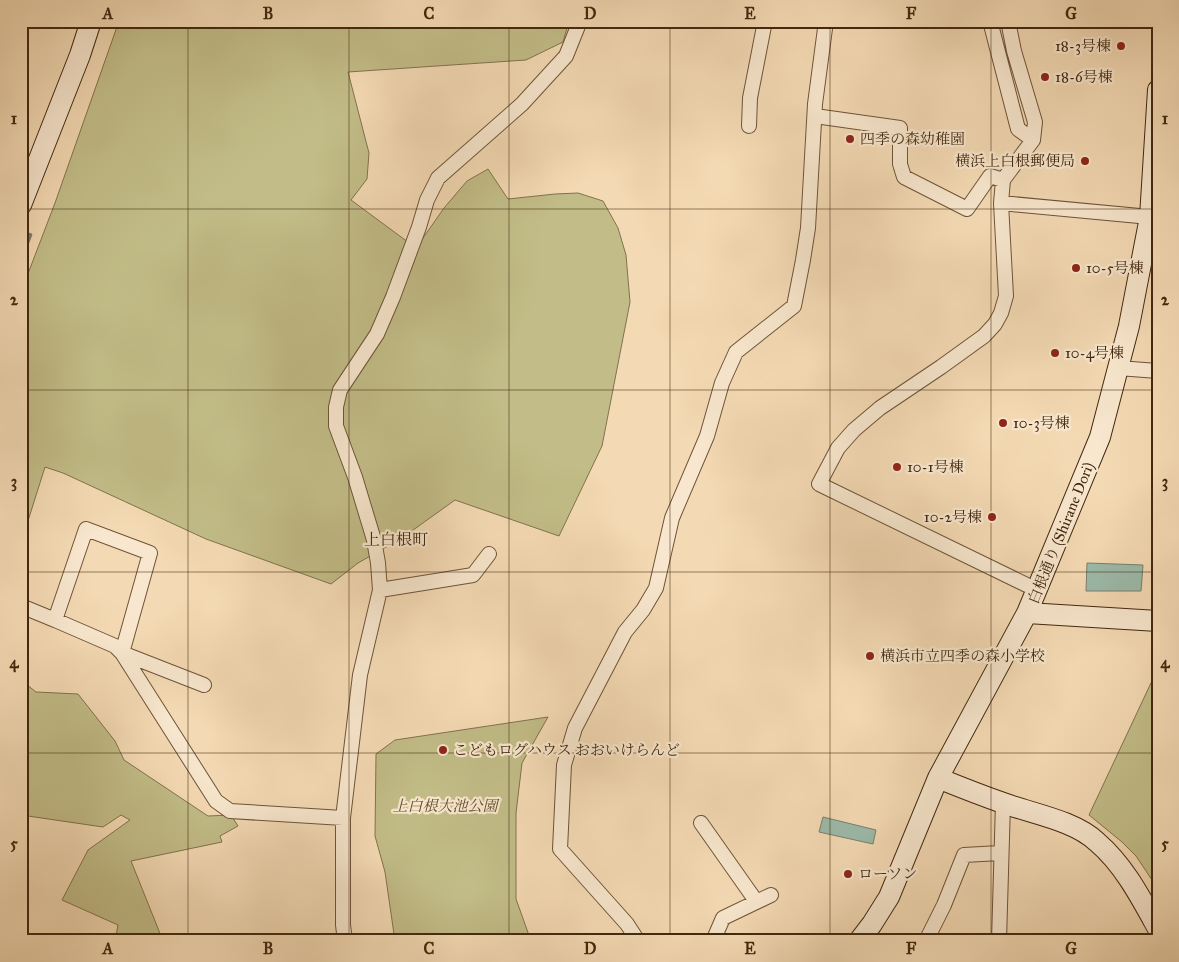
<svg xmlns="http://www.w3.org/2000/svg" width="1179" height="962" font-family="'IM FELL Great Primer','Noto Serif JP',serif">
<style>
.green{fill:#c2bd88;stroke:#82724c}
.water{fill:#9cbbab;stroke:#78806d}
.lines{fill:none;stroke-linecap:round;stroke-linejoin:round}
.stream{stroke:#78806d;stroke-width:4.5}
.street-casing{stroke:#6e5438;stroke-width:16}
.secondary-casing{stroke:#42280f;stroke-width:22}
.street{stroke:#f8e7ce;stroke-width:14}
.secondary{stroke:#f8e7ce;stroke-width:20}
.grid{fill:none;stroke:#42280f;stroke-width:1;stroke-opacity:0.55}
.poi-dot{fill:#8f2418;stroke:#f8e7ce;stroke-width:2}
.labels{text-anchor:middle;stroke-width:4.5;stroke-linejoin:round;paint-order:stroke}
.poi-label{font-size:15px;fill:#42280f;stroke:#f8e7ce;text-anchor:start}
.street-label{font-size:15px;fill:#42280f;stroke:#f8e7ce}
.park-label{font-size:15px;font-style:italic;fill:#624d2d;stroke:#f8e7ce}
.neighbourhood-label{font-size:16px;fill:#42280f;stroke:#f8e7ce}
.neatline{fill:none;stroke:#42280f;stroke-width:2}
.grid-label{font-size:16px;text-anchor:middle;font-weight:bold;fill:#42280f}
</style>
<rect width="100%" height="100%" fill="#f4dab4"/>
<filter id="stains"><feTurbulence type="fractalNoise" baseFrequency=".004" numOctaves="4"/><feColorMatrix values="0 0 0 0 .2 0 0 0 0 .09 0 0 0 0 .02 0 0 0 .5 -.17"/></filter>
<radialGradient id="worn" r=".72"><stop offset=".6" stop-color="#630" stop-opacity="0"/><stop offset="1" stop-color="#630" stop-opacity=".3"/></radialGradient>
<path class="green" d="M 119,21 L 569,21 L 563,42 L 526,60 L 348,72 L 369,153 L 367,179 L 351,200 L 416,248 L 444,208 L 467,181 L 488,169 L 508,199 L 555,194 L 578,193 L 603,201 L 618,228 L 626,255 L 630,302 L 602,446 L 559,536 L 455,500 L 402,538 L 358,563 L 331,584 L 206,539 L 63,473 L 45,467 L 21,543 L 21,292 L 55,203 Z
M 1158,668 L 1158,867 L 1152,880 L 1136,856 L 1122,842 L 1089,815 Z
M 21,680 L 36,692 L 78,694 L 115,741 L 124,760 L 208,816 L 231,815 L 238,826 L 220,836 L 222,842 L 131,861 L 163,941 L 115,941 L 118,925 L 62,900 L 88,850 L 130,820 L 121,815 L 103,827 L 21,815 L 21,801 L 25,793 L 21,791 Z
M 548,717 L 522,763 L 516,813 L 516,899 L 531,941 L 395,941 L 385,872 L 375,836 L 376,754 L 395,740 Z"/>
<path class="water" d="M 1087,563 L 1143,565 L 1141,591 L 1086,591 Z
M 823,817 L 876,830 L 873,844 L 819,832 Z"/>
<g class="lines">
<path class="stream" d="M 21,258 L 30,235"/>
<defs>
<path id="street" d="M 990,21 L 1018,129 L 1033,140
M 1008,21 L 1014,51 L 1035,122 L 1033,140 L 1003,180 L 1001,203 L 1006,296 L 1001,313 L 995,324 L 984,336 L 941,367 L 880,408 L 854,430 L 838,448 L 819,484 L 1037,590
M 815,116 L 900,128 L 900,164 L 904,177 L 967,209 L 990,176 L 1003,180
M 749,126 L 750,98 L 765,21
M 1001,203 L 1150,217
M 1118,368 L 1158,371
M 380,590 L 473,575 L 489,554
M 21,606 L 55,620
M 204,685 L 122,653 L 115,646 L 55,620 L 86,529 L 150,553 L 122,653 L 216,801 L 230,811 L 343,818
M 701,823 L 756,901
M 345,941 L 343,925 L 343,818 L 360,675 L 380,590 L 378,563 L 374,540 L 355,477 L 336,426 L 336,407 L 340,390 L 377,334 L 393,297 L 419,227 L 427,200 L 438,178 L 522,104 L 566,56 L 580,21
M 638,941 L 627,924 L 560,849 L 564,765 L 575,728 L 625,632 L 643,610 L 656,588 L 672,518 L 707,436 L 722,383 L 736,352 L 794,306 L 803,260 L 808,228 L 815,104 L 826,21
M 713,941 L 723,918 L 771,895
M 926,941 L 944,905 L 964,855 L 1000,853
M 999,941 L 1003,803"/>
<path id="secondary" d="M 21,205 L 80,55 L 91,21
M 1027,613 L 1158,621
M 938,778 C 960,787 983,796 1006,804 C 1034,814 1075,821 1097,842 C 1124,865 1141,898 1158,929
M 859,941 L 872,924 L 889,897 L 938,778 L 1027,613 L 1100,437 L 1129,326 L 1150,217 L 1158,90"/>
</defs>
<use href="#street" class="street-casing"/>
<use href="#secondary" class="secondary-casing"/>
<use href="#street" class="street"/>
<use href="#secondary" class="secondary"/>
</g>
<path class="grid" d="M 188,21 L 188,941M 349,21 L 349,941M 509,21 L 509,941M 670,21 L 670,941M 830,21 L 830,941M 991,21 L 991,941M 21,209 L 1158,209M 21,390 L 1158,390M 21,572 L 1158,572M 21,753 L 1158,753"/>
<g class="poi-dot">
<circle cx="1121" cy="46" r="5"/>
<circle cx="1045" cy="77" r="5"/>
<circle cx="850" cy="139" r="5"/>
<circle cx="1085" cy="161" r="5"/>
<circle cx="1076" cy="268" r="5"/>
<circle cx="1055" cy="353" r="5"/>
<circle cx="1003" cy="423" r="5"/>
<circle cx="897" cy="467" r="5"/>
<circle cx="992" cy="517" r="5"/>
<circle cx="870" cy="656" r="5"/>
<circle cx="443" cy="750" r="5"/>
<circle cx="848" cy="874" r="5"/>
</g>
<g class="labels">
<g class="poi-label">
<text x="1111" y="51" text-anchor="end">18-3号棟</text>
<text x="1055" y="82">18-6号棟</text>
<text x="860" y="144">四季の森幼稚園</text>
<text x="1075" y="166" text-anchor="end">横浜上白根郵便局</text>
<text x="1086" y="273">10-5号棟</text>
<text x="1065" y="358">10-4号棟</text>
<text x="1013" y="428">10-3号棟</text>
<text x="907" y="472">10-1号棟</text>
<text x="982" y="522" text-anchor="end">10-2号棟</text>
<text x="880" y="661">横浜市立四季の森小学校</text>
<text x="453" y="755">こどもログハウス おおいけらんど</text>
<text x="858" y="879">ローソン</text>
</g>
<g class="street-label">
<text transform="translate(1061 533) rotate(-68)" y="5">白根通り (Shirane Dori)</text>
</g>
<g class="park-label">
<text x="445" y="811">上白根大池公園</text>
</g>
<g class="neighbourhood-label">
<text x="396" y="545">上白根町</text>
</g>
</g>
<rect width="1179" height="962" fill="none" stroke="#f4dab4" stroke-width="55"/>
<rect x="28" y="28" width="1124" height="906" class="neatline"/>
<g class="grid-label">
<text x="108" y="19">A</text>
<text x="268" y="19">B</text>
<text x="429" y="19">C</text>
<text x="590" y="19">D</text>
<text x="750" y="19">E</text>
<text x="911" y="19">F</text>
<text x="1071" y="19">G</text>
<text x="14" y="124">1</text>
<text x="1165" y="124">1</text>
<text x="14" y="305">2</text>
<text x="1165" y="305">2</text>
<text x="14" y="487">3</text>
<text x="1165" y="487">3</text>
<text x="14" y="668">4</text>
<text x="1165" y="668">4</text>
<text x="14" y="849">5</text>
<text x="1165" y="849">5</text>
<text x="108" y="954">A</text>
<text x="268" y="954">B</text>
<text x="429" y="954">C</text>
<text x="590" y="954">D</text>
<text x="750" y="954">E</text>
<text x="911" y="954">F</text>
<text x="1071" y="954">G</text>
</g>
<rect width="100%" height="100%" filter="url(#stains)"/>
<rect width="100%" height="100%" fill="url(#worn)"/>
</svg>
